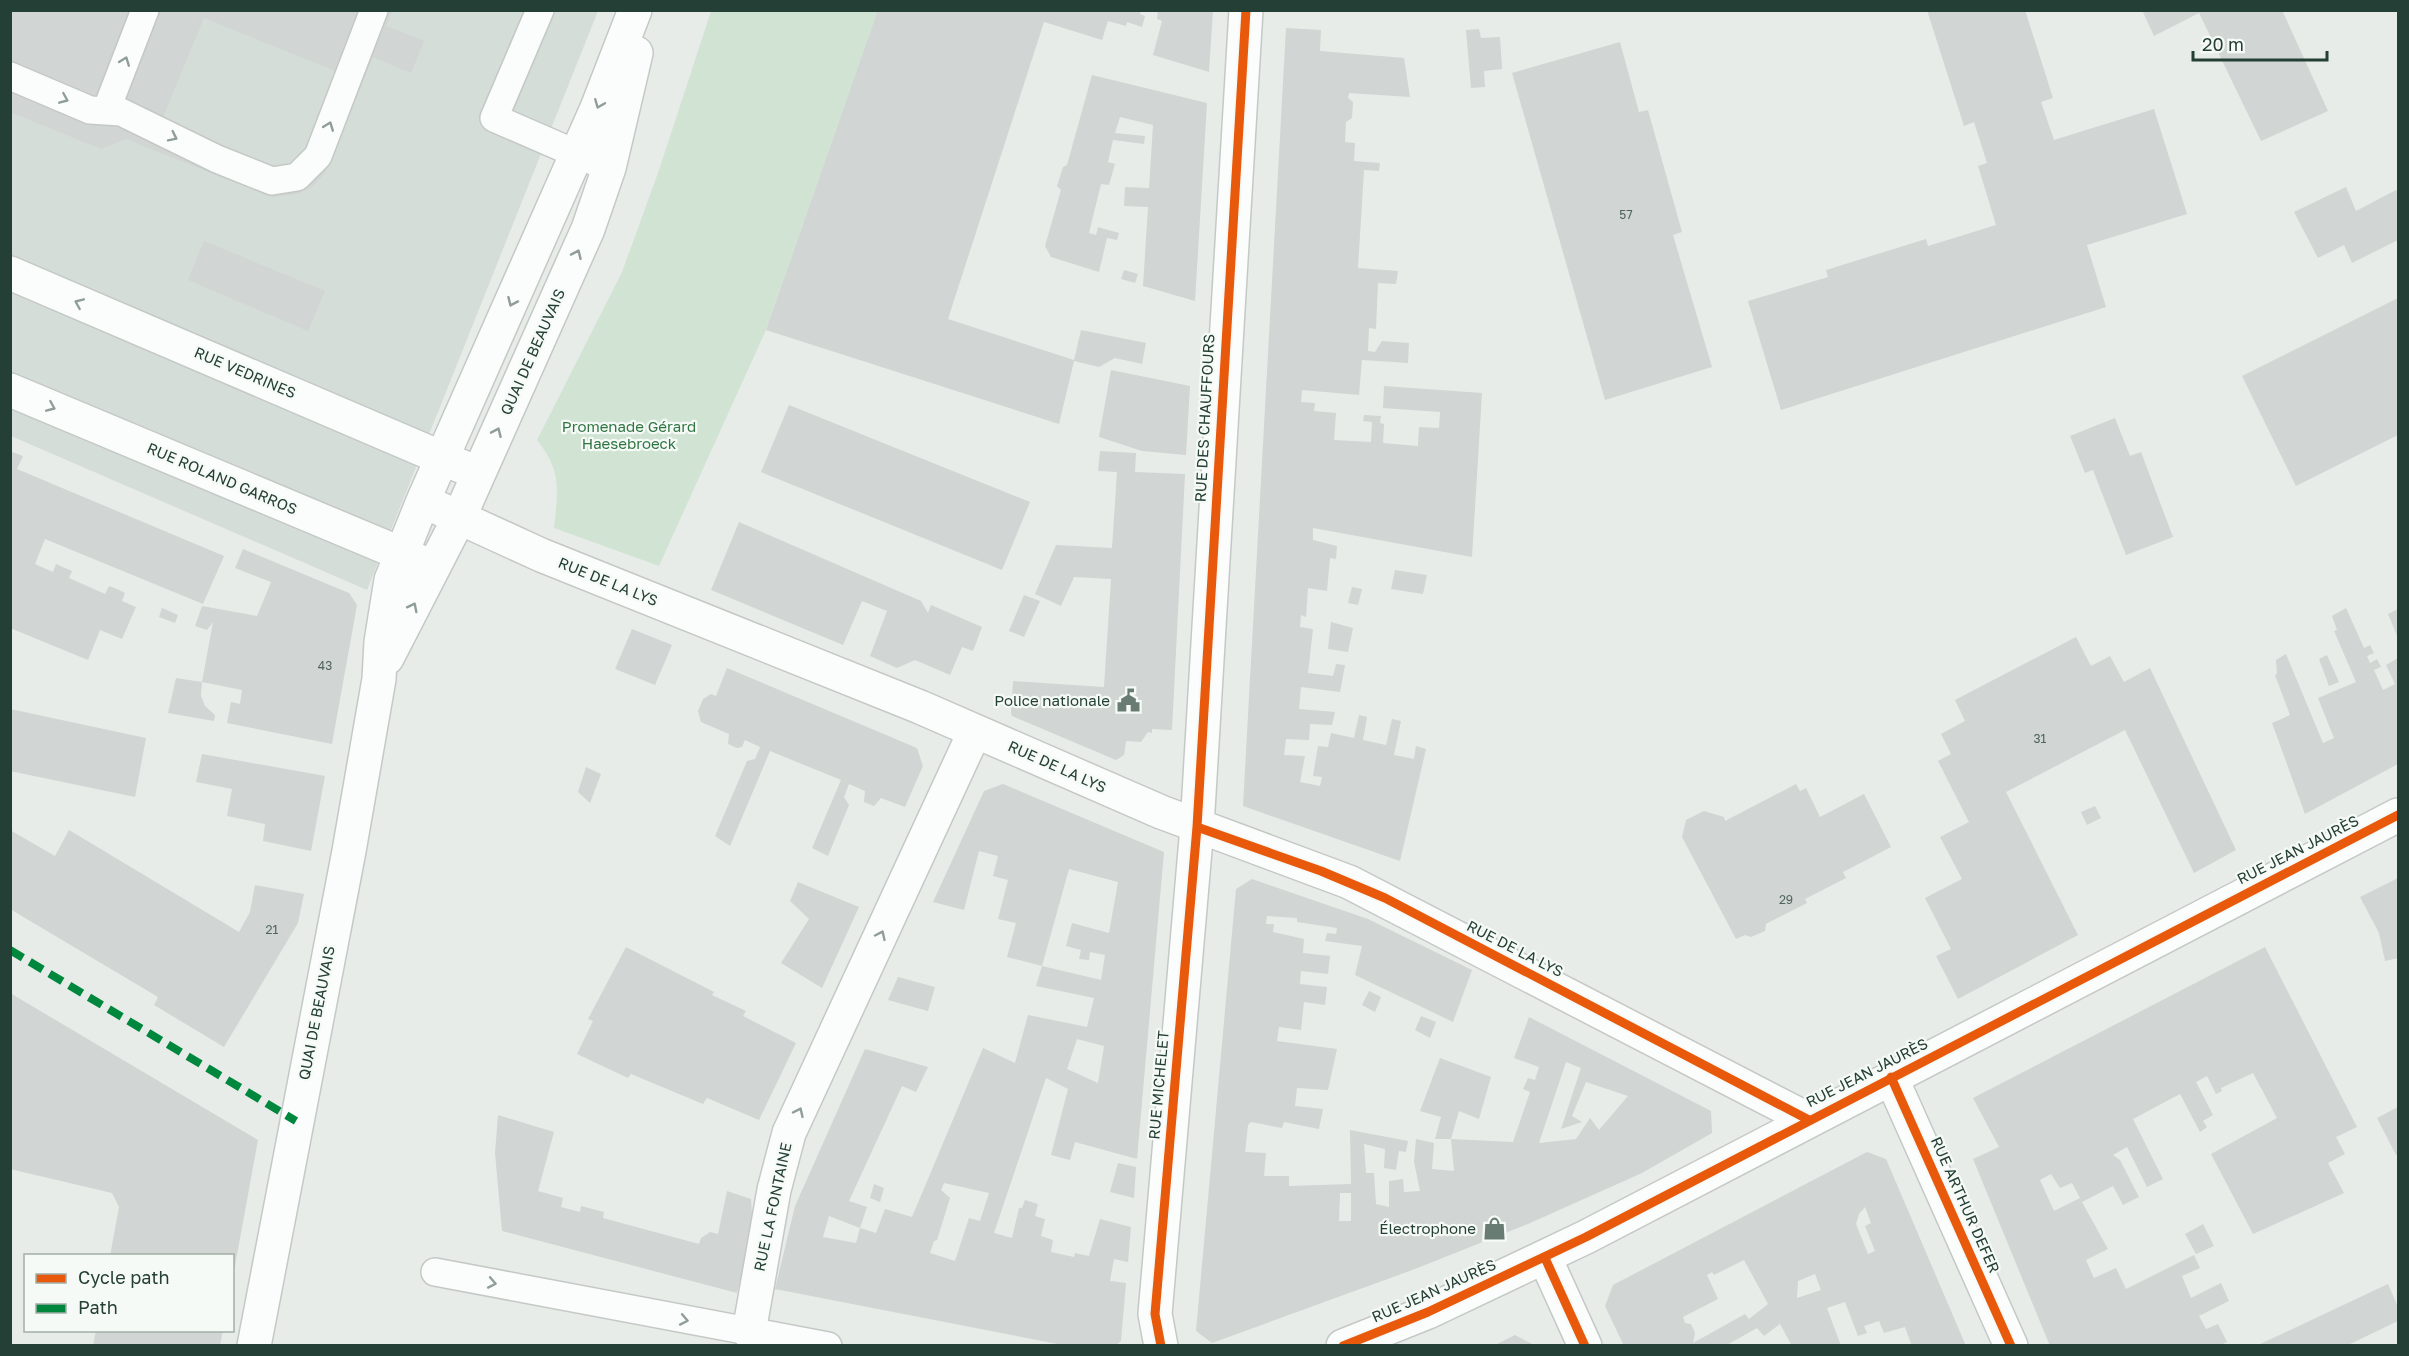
<svg xmlns="http://www.w3.org/2000/svg" width="2409" height="1356" font-family="'Golos Text',sans-serif">
<style>
.built{fill:#d5ddd8}
.green{fill:#d1e4d4}
.building{fill:#d1d5d3;fill-rule:evenodd}
.lines{fill:none;stroke-linecap:round;stroke-linejoin:round}
.lane-casing{stroke:#c4c9c6;stroke-width:30}
.street-casing{stroke:#c4c9c6;stroke-width:36}
.secondary-casing{stroke:#c3c9c6;stroke-width:36}
.lane{stroke:#fbfcfc;stroke-width:27}
.street{stroke:#fbfcfc;stroke-width:33}
.secondary{stroke:#fbfcfc;stroke-width:33}
.quiet{stroke:#00873e;stroke-width:8;stroke-dasharray:15 8;stroke-linecap:butt}
.cycleway-casing{stroke:#f6faf7;stroke-width:13}
.cycleway{stroke:#e8590c;stroke-width:9}
.oneway{stroke:#909e98}
.labels{text-anchor:middle;stroke-width:4.5;stroke-linejoin:round;paint-order:stroke}
.number-label{font-size:12px;fill:#4f645c}
.street-label{font-size:15px;fill:#243f35;stroke:#f6faf7}
.park-label{font-size:15px;fill:#307542;stroke:#f6faf7}
.poi-label{font-size:15px;fill:#243f35;stroke:#f6faf7;text-anchor:end}
</style>
<rect width="100%" height="100%" fill="#e7ece9"/>
<path class="built" d="M 11,11 L 598,11 L 367,590 L 11,436 Z"/>
<path class="green" d="M 711,11 L 878,11 L 766,330 L 659,566 L 554,528 C 558,489 562,472 537,440 L 622,272 L 659,170 Z"/>
<path class="building" d="M 10,10 L 392,10 L 386,26 L 424,41 L 411,73 L 373,57 L 325,173 L 313,186 L 297,194 L 272,197 L 126,139 L 101,149 L 10,112 ZM 204,18 L 338,72 L 303,156 L 290,168 L 274,170 L 160,124 Z
M 878,10 L 1141,10 L 1140,14 L 1145,16 L 1142,27 L 1127,22 L 1126,26 L 1108,21 L 1102,40 L 1044,22 L 948,319 L 1074,360 L 1081,330 L 1146,343 L 1142,364 L 1115,358 L 1099,367 L 1074,361 L 1059,424 L 766,330 Z
M 1158,10 L 1213,10 L 1209,72 L 1153,55 L 1162,21 L 1157,19 Z
M 1927,10 L 2025,10 L 2053,98 L 2041,102 L 2054,140 L 2154,109 L 2187,214 L 2087,245 L 2106,307 L 1781,410 L 1748,301 L 1828,277 L 1826,270 L 1926,239 L 1928,246 L 1996,225 L 1978,166 L 1987,163 L 1974,122 L 1964,126 Z
M 2142,10 L 2282,10 L 2328,111 L 2261,141 L 2199,13 L 2154,36 Z
M 1286,28 L 1321,30 L 1320,51 L 1404,58 L 1410,97 L 1349,93 L 1348,98 L 1353,102 L 1352,118 L 1346,122 L 1345,142 L 1355,143 L 1354,161 L 1380,163 L 1379,171 L 1364,170 L 1358,268 L 1398,271 L 1396,284 L 1378,283 L 1376,329 L 1369,328 L 1368,351 L 1375,352 L 1382,341 L 1409,343 L 1408,363 L 1362,360 L 1359,395 L 1302,390 L 1301,402 L 1315,403 L 1314,411 L 1336,413 L 1334,440 L 1371,442 L 1372,422 L 1363,421 L 1364,415 L 1381,416 L 1380,423 L 1384,424 L 1383,443 L 1418,446 L 1419,427 L 1439,428 L 1440,412 L 1383,408 L 1384,386 L 1482,393 L 1472,557 L 1313,528 L 1313,540 L 1337,546 L 1336,559 L 1330,558 L 1327,591 L 1308,588 L 1306,617 L 1301,615 L 1300,627 L 1313,629 L 1308,673 L 1333,676 L 1336,664 L 1345,665 L 1340,692 L 1301,687 L 1299,709 L 1335,712 L 1332,725 L 1310,724 L 1309,740 L 1286,739 L 1284,755 L 1305,756 L 1300,782 L 1320,786 L 1322,777 L 1313,776 L 1318,746 L 1328,747 L 1331,733 L 1354,738 L 1359,715 L 1367,717 L 1363,740 L 1386,745 L 1392,719 L 1401,721 L 1394,755 L 1414,759 L 1416,746 L 1426,749 L 1400,861 L 1243,806 Z
M 1479,29 L 1481,38 L 1500,37 L 1502,69 L 1484,71 L 1485,87 L 1471,88 L 1466,30 Z
M 1620,42 L 1639,112 L 1648,110 L 1682,232 L 1673,235 L 1712,367 L 1605,400 L 1512,73 Z
M 1092,75 L 1207,103 L 1195,301 L 1143,286 L 1148,207 L 1124,206 L 1125,187 L 1149,188 L 1153,125 L 1120,117 L 1115,133 L 1145,136 L 1144,144 L 1113,140 L 1108,162 L 1115,164 L 1109,185 L 1101,184 L 1089,233 L 1096,235 L 1098,227 L 1119,233 L 1117,240 L 1107,238 L 1099,272 L 1051,257 L 1045,246 L 1061,190 L 1057,186 L 1063,167 L 1067,165 Z
M 2346,187 L 2356,211 L 2396,190 L 2398,192 L 2398,240 L 2352,263 L 2344,245 L 2318,258 L 2294,212 Z
M 204,241 L 325,291 L 308,331 L 188,280 Z
M 1124,270 L 1138,274 L 1135,283 L 1121,279 Z
M 2398,298 L 2398,435 L 2296,486 L 2242,376 Z
M 1111,370 L 1190,386 L 1186,455 L 1142,451 L 1099,437 Z
M 789,405 L 1030,502 L 1002,570 L 761,472 Z
M 2115,418 L 2130,456 L 2141,452 L 2173,537 L 2126,555 L 2093,470 L 2085,473 L 2070,436 Z
M 10,451 L 23,456 L 17,469 L 224,556 L 203,604 L 45,539 L 35,564 L 53,572 L 56,564 L 65,568 L 72,571 L 69,578 L 105,594 L 109,586 L 117,589 L 125,593 L 122,601 L 136,607 L 122,639 L 100,630 L 88,660 L 10,628 Z
M 1100,451 L 1136,453 L 1135,472 L 1185,474 L 1172,730 L 1152,729 L 1152,733 L 1148,732 L 1141,742 L 1126,741 L 1124,755 L 1116,760 L 1012,716 L 1011,713 L 1013,681 L 1104,687 L 1111,579 L 1074,577 L 1061,606 L 1035,594 L 1056,545 L 1112,548 L 1117,472 L 1098,471 Z
M 739,522 L 921,601 L 928,613 L 931,605 L 982,627 L 973,651 L 962,647 L 950,675 L 915,660 L 897,668 L 870,656 L 887,611 L 862,601 L 843,645 L 711,590 Z
M 243,549 L 349,593 L 357,605 L 332,744 L 227,723 L 231,702 L 240,704 L 242,690 L 202,682 L 213,622 L 207,630 L 195,626 L 202,606 L 257,616 L 271,582 L 235,568 Z
M 1395,570 L 1427,575 L 1423,594 L 1391,589 Z
M 1352,587 L 1362,589 L 1358,605 L 1348,603 Z
M 1024,595 L 1040,601 L 1024,637 L 1009,631 Z
M 162,608 L 178,615 L 175,623 L 159,617 Z
M 2346,608 L 2364,648 L 2370,645 L 2374,653 L 2367,656 L 2370,663 L 2377,659 L 2381,667 L 2374,670 L 2383,690 L 2395,684 L 2386,665 L 2398,658 L 2398,764 L 2305,814 L 2272,723 L 2290,715 L 2275,675 L 2277,674 L 2276,660 L 2286,654 L 2323,743 L 2334,738 L 2318,698 L 2356,682 L 2334,631 L 2337,630 L 2332,616 Z
M 2398,609 L 2398,638 L 2388,614 Z
M 1331,622 L 1353,628 L 1348,652 L 1328,649 Z
M 632,629 L 672,645 L 655,685 L 615,669 Z
M 2076,637 L 2091,666 L 2110,656 L 2124,682 L 2150,668 L 2236,850 L 2194,873 L 2125,730 L 2006,792 L 2078,935 L 1958,999 L 1936,956 L 1951,949 L 1925,898 L 1962,879 L 1940,837 L 1969,822 L 1938,761 L 1951,754 L 1941,734 L 1965,721 L 1955,700 Z
M 2327,655 L 2339,682 L 2329,686 L 2319,659 Z
M 727,668 L 917,748 L 923,766 L 905,807 L 881,798 L 874,806 L 864,802 L 865,791 L 849,784 L 844,797 L 849,805 L 828,856 L 812,848 L 841,780 L 770,751 L 730,846 L 715,836 L 747,761 L 755,759 L 760,747 L 745,740 L 742,747 L 737,748 L 728,744 L 729,734 L 701,722 L 698,711 L 703,699 L 711,694 L 716,696 Z
M 176,678 L 202,682 L 201,696 L 205,706 L 215,715 L 214,721 L 168,713 Z
M 10,709 L 146,738 L 135,797 L 10,771 Z
M 202,754 L 325,776 L 311,851 L 263,841 L 265,824 L 227,816 L 232,789 L 196,782 Z
M 586,767 L 601,774 L 590,803 L 578,792 Z
M 1003,784 L 1164,852 L 1137,1159 L 1075,1142 L 1070,1160 L 1051,1155 L 1068,1089 L 1046,1078 L 994,1233 L 1012,1238 L 1019,1208 L 1022,1208 L 1025,1200 L 1038,1204 L 1035,1216 L 1045,1219 L 1041,1236 L 1053,1240 L 1051,1252 L 1074,1257 L 1075,1253 L 1089,1256 L 1100,1219 L 1131,1227 L 1128,1262 L 1114,1259 L 1110,1281 L 1126,1283 L 1121,1341 L 1115,1346 L 1068,1346 L 775,1289 L 795,1206 L 865,1049 L 928,1067 L 916,1092 L 902,1086 L 849,1201 L 867,1207 L 860,1228 L 876,1233 L 885,1209 L 912,1217 L 983,1048 L 1015,1063 L 1028,1015 L 1087,1027 L 1094,998 L 1036,986 L 1042,966 L 1101,980 L 1105,955 L 1090,952 L 1089,960 L 1079,959 L 1081,950 L 1066,946 L 1072,923 L 1109,933 L 1118,882 L 1069,869 L 1042,966 L 1007,957 L 1016,923 L 998,919 L 1008,880 L 993,876 L 998,856 L 979,851 L 964,910 L 933,902 L 984,791 ZM 1077,1039 L 1104,1046 L 1098,1083 L 1067,1069 ZM 944,1183 L 989,1193 L 980,1221 L 969,1218 L 955,1261 L 930,1253 L 934,1241 L 937,1240 L 950,1198 L 941,1190 ZM 829,1216 L 860,1228 L 856,1243 L 823,1237 Z
M 1796,784 L 1800,791 L 1806,788 L 1820,817 L 1864,794 L 1891,847 L 1843,872 L 1846,878 L 1805,899 L 1807,903 L 1766,924 L 1765,931 L 1751,937 L 1745,935 L 1736,939 L 1682,837 L 1686,820 L 1704,811 L 1724,817 L 1725,821 Z
M 2095,806 L 2101,818 L 2087,825 L 2081,812 Z
M 10,830 L 55,856 L 69,830 L 239,932 L 250,912 L 255,885 L 304,894 L 298,923 L 224,1047 L 154,1005 L 158,997 L 10,909 Z
M 2398,878 L 2398,958 L 2385,961 L 2379,933 L 2360,897 Z
M 1252,879 L 1368,919 L 1472,970 L 1453,1022 L 1355,975 L 1362,946 L 1325,941 L 1327,933 L 1336,934 L 1337,928 L 1297,922 L 1297,918 L 1267,916 L 1266,924 L 1274,924 L 1273,932 L 1304,939 L 1303,953 L 1330,956 L 1328,974 L 1301,971 L 1300,984 L 1327,987 L 1325,1005 L 1304,1002 L 1301,1030 L 1279,1027 L 1277,1041 L 1337,1049 L 1328,1090 L 1297,1088 L 1295,1106 L 1323,1109 L 1319,1129 L 1284,1122 L 1282,1128 L 1251,1122 L 1248,1125 L 1245,1152 L 1266,1153 L 1264,1176 L 1289,1176 L 1289,1186 L 1351,1184 L 1350,1130 L 1408,1141 L 1406,1152 L 1399,1151 L 1396,1170 L 1384,1168 L 1385,1149 L 1364,1144 L 1366,1173 L 1374,1173 L 1376,1204 L 1389,1207 L 1389,1181 L 1403,1179 L 1404,1192 L 1420,1191 L 1414,1162 L 1416,1139 L 1434,1143 L 1432,1169 L 1454,1171 L 1451,1139 L 1513,1142 L 1530,1092 L 1523,1089 L 1528,1078 L 1535,1080 L 1539,1067 L 1514,1058 L 1529,1017 L 1711,1111 L 1712,1133 L 1642,1173 L 1528,1224 L 1415,1269 L 1212,1343 L 1196,1331 L 1236,889 ZM 1566,1062 L 1581,1068 L 1561,1129 L 1582,1122 L 1572,1116 L 1586,1082 L 1628,1096 L 1599,1130 L 1590,1118 L 1576,1139 L 1539,1143 ZM 1340,1193 L 1351,1193 L 1351,1221 L 1339,1221 Z
M 798,882 L 859,907 L 822,988 L 781,963 L 809,919 L 790,901 Z
M 626,947 L 714,992 L 712,995 L 746,1011 L 743,1016 L 796,1043 L 759,1120 L 707,1098 L 703,1104 L 631,1074 L 628,1078 L 577,1054 L 593,1021 L 588,1019 Z
M 2265,947 L 2357,1127 L 2336,1137 L 2345,1154 L 2328,1163 L 2344,1193 L 2253,1234 L 2211,1154 L 2277,1118 L 2253,1073 L 2221,1088 L 2222,1091 L 2216,1094 L 2207,1076 L 2196,1082 L 2213,1115 L 2203,1121 L 2207,1127 L 2200,1132 L 2180,1094 L 2133,1119 L 2163,1179 L 2147,1187 L 2127,1147 L 2113,1155 L 2120,1160 L 2139,1197 L 2123,1205 L 2113,1186 L 2082,1202 L 2108,1249 L 2086,1260 L 2094,1278 L 2116,1268 L 2126,1289 L 2194,1255 L 2200,1268 L 2182,1276 L 2191,1298 L 2221,1283 L 2229,1301 L 2199,1316 L 2206,1329 L 2218,1324 L 2227,1342 L 2218,1346 L 2050,1346 L 1973,1159 L 1999,1147 L 1973,1098 ZM 2051,1174 L 2060,1188 L 2072,1183 L 2080,1198 L 2054,1211 L 2040,1180 Z
M 898,977 L 935,987 L 928,1011 L 888,1000 Z
M 1369,991 L 1381,997 L 1375,1012 L 1362,1005 Z
M 10,993 L 258,1140 L 234,1271 L 232,1256 L 110,1256 L 119,1207 L 112,1193 L 10,1169 Z
M 1421,1016 L 1436,1022 L 1430,1038 L 1415,1030 Z
M 1440,1058 L 1491,1077 L 1479,1119 L 1459,1111 L 1451,1139 L 1435,1139 L 1441,1117 L 1420,1111 Z
M 2398,1107 L 2398,1154 L 2396,1155 L 2377,1118 Z
M 498,1115 L 554,1132 L 538,1191 L 563,1198 L 561,1207 L 580,1212 L 581,1206 L 604,1212 L 603,1218 L 699,1244 L 701,1238 L 710,1232 L 718,1234 L 727,1191 L 751,1199 L 753,1228 L 737,1293 L 502,1231 L 495,1153 Z
M 1867,1152 L 1886,1159 L 1966,1346 L 1906,1346 L 1911,1344 L 1905,1327 L 1884,1333 L 1879,1321 L 1864,1326 L 1867,1333 L 1858,1336 L 1845,1302 L 1827,1308 L 1841,1346 L 1792,1346 L 1780,1324 L 1764,1336 L 1757,1328 L 1725,1346 L 1624,1346 L 1605,1306 L 1613,1285 ZM 1865,1207 L 1871,1223 L 1865,1226 L 1875,1251 L 1868,1254 L 1856,1224 L 1859,1214 ZM 1744,1260 L 1768,1304 L 1749,1319 L 1745,1314 L 1693,1343 L 1695,1333 L 1691,1324 L 1685,1323 L 1683,1317 L 1718,1299 L 1707,1275 L 1712,1272 L 1714,1275 ZM 1815,1274 L 1821,1290 L 1797,1298 L 1798,1281 Z
M 1118,1163 L 1136,1167 L 1134,1198 L 1110,1192 Z
M 874,1184 L 884,1188 L 880,1202 L 870,1198 Z
M 2203,1224 L 2214,1246 L 2196,1254 L 2185,1234 Z
M 2388,1284 L 2398,1307 L 2398,1321 L 2346,1346 L 2256,1346 Z
M 96,1330 L 223,1330 L 220,1346 L 93,1346 Z
M 1515,1335 L 1536,1346 L 1493,1346 Z"/>
<g class="lines">
<defs>
<path id="lane" d="M 540,10 L 494,118 L 609,168
M 10,76 L 90,110 L 121,112 L 217,159 L 272,181 L 297,177 L 318,156 L 374,10
M 106,111 L 145,10
M 435,1272 L 828,1346"/>
<path id="street" d="M 10,273 L 463,467
M 10,390 L 421,562
M 423,501 L 541,555 L 920,707 L 1161,812 L 1349,882 L 1809,1120
M 387,658 L 459,518 L 588,229 L 609,168 L 636,53
M 1891,1077 L 2011,1346
M 1545,1258 L 1585,1346
M 749,1332 L 774,1190 L 789,1133 L 975,731
M 254,1346 L 349,851 L 379,679 L 381,642 L 391,580 L 423,501 L 597,108 L 635,10
M 1161,1346 L 1155,1314 L 1197,827 L 1246,10"/>
<path id="secondary" d="M 1343,1346 L 1428,1312 L 1586,1237 L 2398,815"/>
</defs>
<use href="#lane" class="lane-casing"/>
<use href="#street" class="street-casing"/>
<use href="#secondary" class="secondary-casing"/>
<use href="#lane" class="lane"/>
<use href="#street" class="street"/>
<use href="#secondary" class="secondary"/>
<path class="quiet" d="M 10,950 L 296,1121"/>
<defs>
<path id="cycleway" d="M 1197,827 L 1321,871 L 1385,898 L 1809,1120
M 1891,1077 L 2011,1346
M 1545,1258 L 1585,1346
M 1161,1346 L 1155,1314 L 1197,827 L 1246,10
M 1343,1346 L 1428,1312 L 1586,1237 L 2398,815"/>
</defs>
<use href="#cycleway" class="cycleway-casing"/>
<use href="#cycleway" class="cycleway"/>
</g>
<defs><path id="oneway-chevron" d="M-2-3.5L2.5 0L-2 3.5" fill="none" stroke-width="1.6" stroke-linecap="round" stroke-linejoin="round" transform="scale(1.5)"/></defs>
<g class="oneway">
<use href="#oneway-chevron" transform="translate(125 61) rotate(-69)"/>
<use href="#oneway-chevron" transform="translate(64 99) rotate(23)"/>
<use href="#oneway-chevron" transform="translate(599 104) rotate(112)"/>
<use href="#oneway-chevron" transform="translate(329 126) rotate(-69)"/>
<use href="#oneway-chevron" transform="translate(173 137) rotate(26)"/>
<use href="#oneway-chevron" transform="translate(577 254) rotate(-66)"/>
<use href="#oneway-chevron" transform="translate(512 302) rotate(114)"/>
<use href="#oneway-chevron" transform="translate(79 303) rotate(-157)"/>
<use href="#oneway-chevron" transform="translate(51 407) rotate(23)"/>
<use href="#oneway-chevron" transform="translate(497 432) rotate(-66)"/>
<use href="#oneway-chevron" transform="translate(413 607) rotate(-63)"/>
<use href="#oneway-chevron" transform="translate(881 935) rotate(-65)"/>
<use href="#oneway-chevron" transform="translate(799 1112) rotate(-65)"/>
<use href="#oneway-chevron" transform="translate(492 1283) rotate(11)"/>
<use href="#oneway-chevron" transform="translate(684 1320) rotate(11)"/>
</g>
<defs>
<symbol id="civic-bare" viewBox="-9 -9 18 18"><path d="M-.6-6.5H3V-4.5H.6V-3L4-1V1h2V6H-6V1h2V-1L-.6-3ZM-1.2 2.5V6h2.4V2.5Z" fill="#687c74" stroke="#f6faf7" stroke-width="2.5" paint-order="stroke"/></symbol>
<symbol id="shop-bare" viewBox="-9 -9 18 18"><path d="M-5-2.5h2.3a2.7 3.5 0 0 1 5.4 0H5L5.5 6h-11ZM-1.5-2.5h3a1.5 2.3 0 0 0-3 0Z" fill="#687c74" stroke="#f6faf7" stroke-width="2.5" paint-order="stroke"/></symbol>
</defs>
<g fill-rule="evenodd">
<use href="#civic-bare" x="1112" y="684" width="33" height="33"/>
<use href="#shop-bare" x="1478" y="1212" width="33" height="33"/>
</g>
<g class="labels">
<g class="number-label">
<text x="1626" y="219">57</text>
<text x="325" y="670">43</text>
<text x="2040" y="743">31</text>
<text x="1786" y="904">29</text>
<text x="272" y="934">21</text>
</g>
<g class="street-label">
<text transform="translate(533 352) rotate(-66)" y="5">QUAI DE BEAUVAIS</text>
<text transform="translate(245 373) rotate(23)" y="5">RUE VEDRINES</text>
<text transform="translate(1205 418) rotate(-87)" y="5">RUE DES CHAUFFOURS</text>
<text transform="translate(222 479) rotate(23)" y="5">RUE ROLAND GARROS</text>
<text transform="translate(608 582) rotate(22)" y="5">RUE DE LA LYS</text>
<text transform="translate(1057 767) rotate(24)" y="5">RUE DE LA LYS</text>
<text transform="translate(2298 850) rotate(-27)" y="5">RUE JEAN JAURÈS</text>
<text transform="translate(1515 949) rotate(27)" y="5">RUE DE LA LYS</text>
<text transform="translate(317 1013) rotate(-79)" y="5">QUAI DE BEAUVAIS</text>
<text transform="translate(1867 1073) rotate(-27)" y="5">RUE JEAN JAURÈS</text>
<text transform="translate(1159 1085) rotate(-85)" y="5">RUE MICHELET</text>
<text transform="translate(1965 1205) rotate(66)" y="5">RUE ARTHUR DEFER</text>
<text transform="translate(773 1207) rotate(-78)" y="5">RUE LA FONTAINE</text>
<text transform="translate(1434 1291) rotate(-24)" y="5">RUE JEAN JAURÈS</text>
</g>
<g class="park-label">
<text x="629" y="432">Promenade Gérard<tspan x="629" dy="17">Haesebroeck</tspan></text>
</g>
<g class="poi-label">
<text x="1110" y="706">Police nationale</text>
<text x="1476" y="1234">Électrophone</text>
</g>
</g>
<rect width="2409" height="1356" fill="none" stroke="#243f35" stroke-width="24"/>
<rect x="24" y="1254" width="210" height="78" fill="#f6faf7" stroke="#a2afa9" stroke-width="1.5"/>
<rect x="36" y="1274" width="30" height="9" fill="#e8590c" stroke="#a2afa9" stroke-width="1.5"/>
<text x="78" y="1284" font-size="18" fill="#243f35">Cycle path</text>
<rect x="36" y="1304" width="30" height="9" fill="#00873e" stroke="#a2afa9" stroke-width="1.5"/>
<text x="78" y="1314" font-size="18" fill="#243f35">Path</text>
<path d="M2193 51v9h134v-9" fill="none" stroke="#243f35" stroke-width="3"/>
<text x="2202" y="51" font-size="18" fill="#243f35" stroke="#f6faf7" stroke-width="4.5" paint-order="stroke">20 m</text>
</svg>
